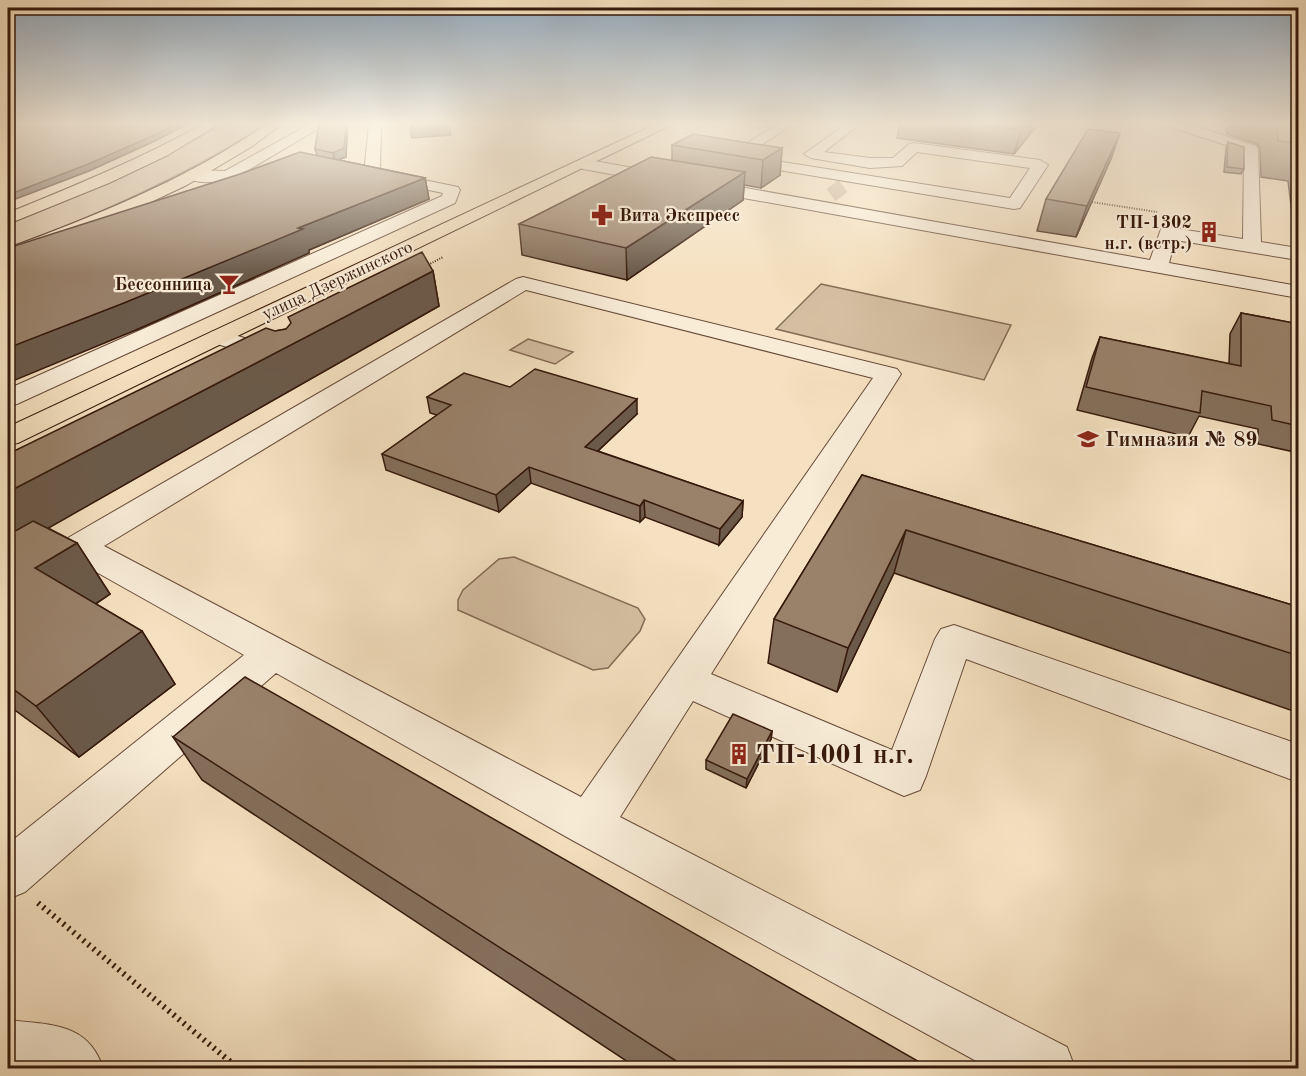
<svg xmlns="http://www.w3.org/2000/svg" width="1306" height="1076" font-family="'Old Standard TT',serif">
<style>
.green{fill:#d5bfa2;stroke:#866c56;stroke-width:1.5}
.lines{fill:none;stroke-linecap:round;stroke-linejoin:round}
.minor-tunnel{stroke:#cfb99d;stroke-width:15;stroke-dasharray:15 8;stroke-linecap:butt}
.minor-casing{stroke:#664b38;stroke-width:2}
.major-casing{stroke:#36190b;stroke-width:2}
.path-far2{stroke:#36190b;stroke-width:1.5;stroke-dasharray:1 1.5;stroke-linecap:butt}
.path-far1{stroke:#36190b;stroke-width:2;stroke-dasharray:1 1.5;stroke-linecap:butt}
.path{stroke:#36190b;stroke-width:6;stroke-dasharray:2 4.5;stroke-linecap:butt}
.minor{fill:#f8ecd7;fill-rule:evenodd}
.major{fill:#f5e1c1;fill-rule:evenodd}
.wall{fill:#846f5b;stroke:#36190b;stroke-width:1.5}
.shaded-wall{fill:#6b5a4a;stroke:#36190b;stroke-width:1.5}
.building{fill:#99816a;stroke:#36190b;stroke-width:1.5}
.labels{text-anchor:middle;stroke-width:4.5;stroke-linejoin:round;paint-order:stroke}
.far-poi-label{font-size:18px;font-weight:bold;fill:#36190b;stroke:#f8ecd7;text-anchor:end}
.far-street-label{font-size:18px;fill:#36190b;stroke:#f8ecd7}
.poi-label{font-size:21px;font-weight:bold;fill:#36190b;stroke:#f8ecd7;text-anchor:start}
.near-poi-label{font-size:26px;font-weight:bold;fill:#36190b;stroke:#f8ecd7;text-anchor:start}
</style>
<rect width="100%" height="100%" fill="#f5e1c1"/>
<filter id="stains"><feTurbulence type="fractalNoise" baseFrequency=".00333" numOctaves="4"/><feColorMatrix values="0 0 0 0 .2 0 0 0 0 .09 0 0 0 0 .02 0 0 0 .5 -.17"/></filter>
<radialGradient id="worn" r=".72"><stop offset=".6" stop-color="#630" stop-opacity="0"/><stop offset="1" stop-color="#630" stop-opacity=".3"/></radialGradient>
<path class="green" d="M 224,124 L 267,124 C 186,176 97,215 8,249 L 8,224 C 84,194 152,163 224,124 Z
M 821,284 L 1011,325 L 984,380 L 776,329 Z
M 528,339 L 573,352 L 555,364 L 510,350 Z
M 514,557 L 638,608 L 645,619 L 640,631 L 608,668 L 593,670 L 458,610 L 458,600 L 463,590 L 499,559 Z"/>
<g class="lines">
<path class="minor-tunnel" d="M 831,195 L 843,186"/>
<defs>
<path id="minor" d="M 310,124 L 326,124 L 235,178 C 221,182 194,186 183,175 L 191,170 L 225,171 Z
M 369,124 L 377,124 L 381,127 L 380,171 L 458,187 L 460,190 L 455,203 L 17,404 L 8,406 L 8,389 L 442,196 L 443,193 L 367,177 L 364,174 Z
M 778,124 L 794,124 L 744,156 L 1010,198 L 1030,168 L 917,152 L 902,166 L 870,168 L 811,158 L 804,154 L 846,124 L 860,124 L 824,152 L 870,158 L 893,158 L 909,144 L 914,143 L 1040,160 L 1048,165 L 1020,208 L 1014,209 L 730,162 L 723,158 Z
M 1170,124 L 1188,124 L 1256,146 L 1258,149 L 1261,242 L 1298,248 L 1298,260 L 1175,240 L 1169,263 L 1298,286 L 1298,298 L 583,169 L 575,164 L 583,159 L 1150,260 L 1161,229 L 1167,227 L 1243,239 L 1244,151 L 1171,127 Z
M 523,277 L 897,369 L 901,374 L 711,674 L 892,750 L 935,639 L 941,629 L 954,625 L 1298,744 L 1298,782 L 966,659 L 926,776 L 920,790 L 904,796 L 693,701 L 620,817 L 1067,1047 L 1075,1068 L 989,1068 L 572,840 L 276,673 L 25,892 L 8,899 L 8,844 L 244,655 L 66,555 L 61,547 L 66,539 L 516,279 ZM 526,290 L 873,378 L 581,797 L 104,546 Z
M 219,330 L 289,352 L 292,357 L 289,362 L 280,364 L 211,342 L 207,337 L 211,332 Z
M 8,1020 C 50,1025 88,1022 103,1068 L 8,1068 Z"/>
<path id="major" d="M 203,124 L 219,124 L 168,155 L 109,183 L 8,224 L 8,213 C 74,186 140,159 203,124 Z
M 267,124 L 282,124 L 251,147 L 187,185 L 117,218 L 8,260 L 8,248 C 98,215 187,179 267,124 Z
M 656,124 L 673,124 L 18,443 L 8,445 L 8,427 Z"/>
</defs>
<use href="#minor" class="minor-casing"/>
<use href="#major" class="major-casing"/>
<path class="path-far2" d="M 685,134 L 706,124"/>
<path class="path-far1" d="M 1092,202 L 1157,212
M 426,266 L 443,257"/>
<path class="path" d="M 38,903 L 238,1068"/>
<use href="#minor" class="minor"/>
<use href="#major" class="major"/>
</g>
<path class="wall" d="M 319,124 L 346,157 L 339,160 L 425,178 L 429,199 L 309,250 L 309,253 L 136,330 L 317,155 L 315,149 Z
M 900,124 L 1038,124 L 1014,154 L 897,138 Z
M 1228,124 L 1299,124 L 1299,247 L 1296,245 L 1288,181 L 1261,177 L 1260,148 L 1257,144 L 1227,134 Z
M 1228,142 L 1244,169 L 1241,174 L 1224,172 L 1226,148 Z
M 672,145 L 782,148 L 780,175 L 761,188 L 744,185 L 743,200 L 627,280 L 522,255 L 519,224 L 672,160 Z
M 1111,159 L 1076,237 L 1037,231 L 1046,199 Z
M 433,271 L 439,306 L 48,528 L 77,543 L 110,594 L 96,604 L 142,631 L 175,684 L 79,757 L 8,705 L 8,454 L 275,331 L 286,329 Z
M 1241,313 L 1299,324 L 1299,453 L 1258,444 L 1258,429 L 1199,416 L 1188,437 L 1077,410 L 1092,358 L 1100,337 L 1229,364 L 1230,334 Z
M 510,387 L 637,414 L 598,451 L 743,501 L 742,517 L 719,545 L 645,517 L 640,522 L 531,483 L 499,512 L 386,470 L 382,454 L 437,415 L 430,413 L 427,397 Z
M 862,475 L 1299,607 L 1299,713 L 894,573 L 837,692 L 768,663 L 774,619 Z
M 772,731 L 771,739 L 746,788 L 706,769 L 706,760 Z
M 173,737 L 930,1068 L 637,1068 L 202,780 Z"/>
<path class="shaded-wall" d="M 176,124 L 187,124 L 157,140 L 89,171 L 8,202 L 8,195 Z
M 346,124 L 348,124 L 346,157 L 335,161 L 333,153 Z
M 410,124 L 449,124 L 451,135 L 412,138 Z
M 1025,124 L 1038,124 L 1014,154 L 1021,130 Z
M 1120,133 L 1111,159 L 1076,237 L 1087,206 Z
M 782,148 L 780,175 L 761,188 L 763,160 Z
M 745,172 L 743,200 L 627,280 L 626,248 Z
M 425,178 L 429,199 L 309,250 L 309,253 L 136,330 L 8,383 L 8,348 L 298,228 Z
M 433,271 L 439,306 L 8,551 L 8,492 Z
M 637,399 L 637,414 L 586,462 L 585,447 Z
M 529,467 L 531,483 L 499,512 L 496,495 Z
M 644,500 L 645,517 L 640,522 L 640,506 Z
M 743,501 L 742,517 L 719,545 L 720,529 Z
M 906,530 L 894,573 L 837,692 L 848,648 Z
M 77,543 L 110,594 L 71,620 L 35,568 Z
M 142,631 L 175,684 L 79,757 L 36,706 Z
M 772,731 L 771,739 L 746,788 L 747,779 Z"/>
<path class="building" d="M 8,124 L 176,124 L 155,135 L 86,165 L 8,195 Z
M 319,124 L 346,124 L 344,148 L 333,153 L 315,149 Z
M 973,124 L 1025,124 L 1021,130 Z
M 1277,124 L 1299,124 L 1299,143 L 1278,141 Z
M 1088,129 L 1120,133 L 1087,206 L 1046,199 Z
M 693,134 L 782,148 L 763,160 L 672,145 Z
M 1228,142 L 1244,147 L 1244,169 L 1227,167 Z
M 300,152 L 425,178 L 298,228 L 303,229 L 124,303 L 8,348 L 8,248 L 240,174 Z
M 651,157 L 745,172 L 626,248 L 519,224 Z
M 422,252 L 433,271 L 8,492 L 8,454 L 266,328 L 275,331 L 286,329 L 291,323 L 288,317 Z
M 1241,313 L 1299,324 L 1299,426 L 1272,420 L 1271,406 L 1202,391 L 1200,413 L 1086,387 L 1100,337 L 1241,366 Z
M 535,369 L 637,399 L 585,447 L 743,501 L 720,529 L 644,500 L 640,506 L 529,467 L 496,495 L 382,454 L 451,405 L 427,397 L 464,373 L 510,387 Z
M 862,475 L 1299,607 L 1299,656 L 906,530 L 848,648 L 774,619 Z
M 33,521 L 77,543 L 35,568 L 142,631 L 36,706 L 8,685 L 8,535 Z
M 245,677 L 930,1068 L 687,1068 L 173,737 Z
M 733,714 L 772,731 L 747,779 L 706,760 Z"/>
<linearGradient id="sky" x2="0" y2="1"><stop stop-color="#93abc0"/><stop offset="0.45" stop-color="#faf2e3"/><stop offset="1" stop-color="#faf2e3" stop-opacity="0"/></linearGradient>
<rect width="1306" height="274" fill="url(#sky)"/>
<defs>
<symbol id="pharmacy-bare" viewBox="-9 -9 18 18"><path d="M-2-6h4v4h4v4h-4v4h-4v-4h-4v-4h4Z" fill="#8f2418" stroke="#f8ecd7" stroke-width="2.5" paint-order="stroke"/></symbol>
<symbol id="building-bare" viewBox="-9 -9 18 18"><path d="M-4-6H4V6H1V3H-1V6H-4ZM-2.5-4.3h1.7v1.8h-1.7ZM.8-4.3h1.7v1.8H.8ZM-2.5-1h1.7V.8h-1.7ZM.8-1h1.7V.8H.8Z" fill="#8f2418" stroke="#f8ecd7" stroke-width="2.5" paint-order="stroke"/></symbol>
<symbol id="bar-bare" viewBox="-9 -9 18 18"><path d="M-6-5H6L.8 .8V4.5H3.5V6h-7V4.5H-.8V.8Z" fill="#8f2418" stroke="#f8ecd7" stroke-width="2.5" paint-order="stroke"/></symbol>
<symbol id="school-bare" viewBox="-9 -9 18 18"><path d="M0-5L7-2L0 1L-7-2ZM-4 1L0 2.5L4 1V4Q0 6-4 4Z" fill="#8f2418" stroke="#f8ecd7" stroke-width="2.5" paint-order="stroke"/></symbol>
</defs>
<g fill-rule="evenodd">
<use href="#pharmacy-bare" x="587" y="200" width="30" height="30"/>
<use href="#building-bare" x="1194" y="217" width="30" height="30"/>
<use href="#bar-bare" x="214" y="269" width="30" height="30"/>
<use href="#school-bare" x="1073" y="424" width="30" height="30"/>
<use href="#building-bare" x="724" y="739" width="30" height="30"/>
</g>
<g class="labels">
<g class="far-poi-label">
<text x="619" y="221" text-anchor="start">Вита Экспресс</text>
<text x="1192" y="228">ТП-1302<tspan x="1192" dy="21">н.г. (встр.)</tspan></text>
<text x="212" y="290">Бессонница</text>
</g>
<g class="far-street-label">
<text transform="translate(337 280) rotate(-25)" y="6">улица Дзержинского</text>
</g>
<g class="poi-label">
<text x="1105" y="446">Гимназия № 89</text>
</g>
<g class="near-poi-label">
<text x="756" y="763">ТП-1001 н.г.</text>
</g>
</g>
<rect width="1306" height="1076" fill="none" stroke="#f5e1c1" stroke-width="30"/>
<rect x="9" y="9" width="1288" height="1058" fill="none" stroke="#36190b" stroke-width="3"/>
<rect x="15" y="15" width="1276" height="1046" fill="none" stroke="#36190b" stroke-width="1.5"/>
<rect width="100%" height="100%" filter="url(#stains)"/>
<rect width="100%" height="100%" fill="url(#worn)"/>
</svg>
